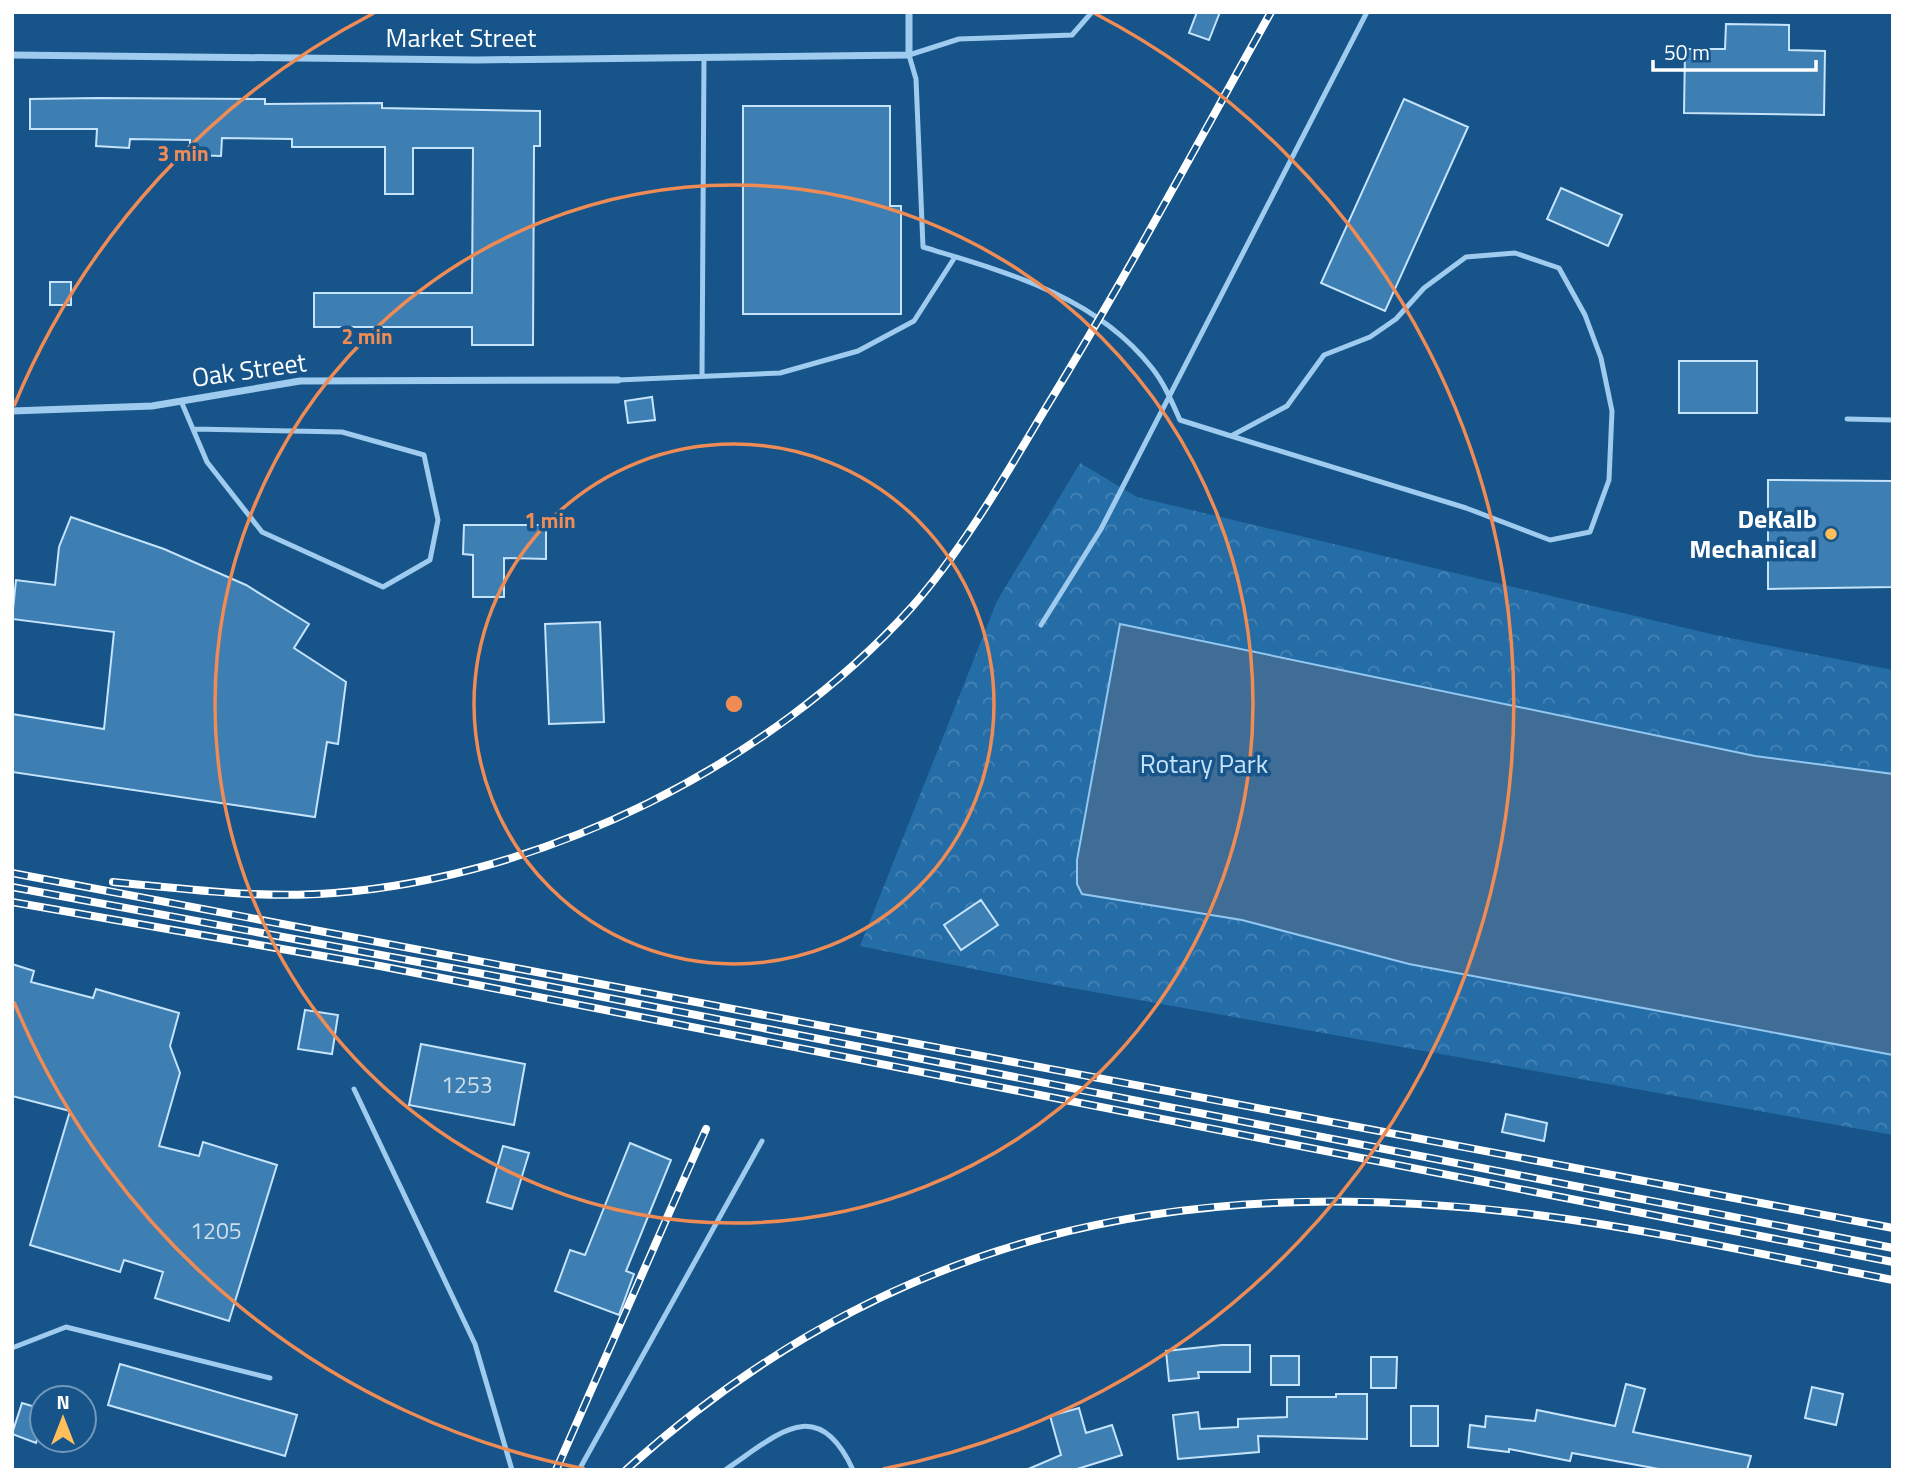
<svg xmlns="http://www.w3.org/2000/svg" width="1905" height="1482" font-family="'Titillium Web',sans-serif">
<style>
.park{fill:url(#park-crowns)}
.water{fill:#406d95;stroke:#91c7f1;stroke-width:2}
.building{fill:#3e7fb3;stroke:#c5e3fb;stroke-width:2}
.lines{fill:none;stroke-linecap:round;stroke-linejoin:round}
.lane{stroke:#9fcbef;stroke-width:5}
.street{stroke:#9fcbef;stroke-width:7}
.rail-casing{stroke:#fff;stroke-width:8}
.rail{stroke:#16548a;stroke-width:5;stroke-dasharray:16;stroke-linecap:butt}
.ring{fill:none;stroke:#ef8b55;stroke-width:3.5}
.poi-dot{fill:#ffc05c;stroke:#16548a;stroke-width:2.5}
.labels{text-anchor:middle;stroke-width:7;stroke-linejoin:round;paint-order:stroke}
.number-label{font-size:23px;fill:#cfdfec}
.street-label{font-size:26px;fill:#fff;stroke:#16548a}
.poi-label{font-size:26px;font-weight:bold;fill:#fff;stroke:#16548a;text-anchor:end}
.park-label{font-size:26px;fill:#c5e3fb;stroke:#16548a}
.centre{fill:#ef8b55;stroke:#16548a;stroke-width:3.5}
.ring-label{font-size:21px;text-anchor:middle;font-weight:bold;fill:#ef8b55;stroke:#16548a;stroke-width:7;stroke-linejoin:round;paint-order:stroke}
</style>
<defs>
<pattern id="park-crowns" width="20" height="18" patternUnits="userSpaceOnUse" patternTransform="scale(1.75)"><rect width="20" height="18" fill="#256da7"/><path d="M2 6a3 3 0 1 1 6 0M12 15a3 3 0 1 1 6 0" fill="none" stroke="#4683b4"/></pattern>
</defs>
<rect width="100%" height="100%" fill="#16548a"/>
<path class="park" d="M 1080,463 L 1137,497 L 1715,635 L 1893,670 L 1893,1135 L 1033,981 L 860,946 L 997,601 Z"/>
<path class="water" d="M 1120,624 L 1755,756 L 1893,774 L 1893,1055 L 1409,964 L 1242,920 L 1082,894 L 1077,884 L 1077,860 Z"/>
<path class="building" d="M 1197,12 L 1220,12 L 1209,40 L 1189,33 Z
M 1726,24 L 1789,25 L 1789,50 L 1825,51 L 1824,115 L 1684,113 L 1685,49 L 1725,49 Z
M 98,98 L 265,99 L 265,104 L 382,103 L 382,108 L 540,111 L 540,146 L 534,146 L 533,345 L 472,345 L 472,327 L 314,327 L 314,293 L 472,293 L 473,148 L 413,148 L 413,194 L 385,194 L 385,147 L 292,147 L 292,139 L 222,138 L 221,156 L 190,155 L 190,140 L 130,139 L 129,148 L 96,146 L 97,129 L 30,129 L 30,99 Z
M 1404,99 L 1468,127 L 1385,311 L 1321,283 Z
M 743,106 L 890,106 L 890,206 L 901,206 L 901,314 L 743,314 Z
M 1561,188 L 1622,215 L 1608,246 L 1547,219 Z
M 50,282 L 71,282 L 71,305 L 50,305 Z
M 1679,361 L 1757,361 L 1757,413 L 1679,413 Z
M 652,397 L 655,420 L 628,423 L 625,401 Z
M 1768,480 L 1893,481 L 1893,587 L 1768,589 Z
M 71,517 L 164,549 L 246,585 L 309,624 L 294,648 L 346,682 L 338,744 L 327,742 L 315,817 L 12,772 L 12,714 L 104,729 L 114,632 L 12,619 L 16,580 L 55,585 L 59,547 Z
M 464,525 L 546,525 L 546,559 L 504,558 L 504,597 L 473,597 L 473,555 L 463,554 Z
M 600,622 L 604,722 L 549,724 L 545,624 Z
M 981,900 L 998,925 L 961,950 L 944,925 Z
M 12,964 L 34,971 L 31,982 L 93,998 L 96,989 L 179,1013 L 170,1046 L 180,1073 L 159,1146 L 199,1156 L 203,1142 L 277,1165 L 229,1321 L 155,1298 L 163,1272 L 124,1260 L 120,1272 L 30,1245 L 70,1111 L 12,1096 Z
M 305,1010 L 338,1015 L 332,1054 L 298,1049 Z
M 421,1044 L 525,1064 L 514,1125 L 409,1105 Z
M 1506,1114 L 1547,1123 L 1544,1141 L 1502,1132 Z
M 630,1143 L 671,1160 L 626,1271 L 634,1274 L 619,1315 L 555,1291 L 570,1250 L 585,1255 Z
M 503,1146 L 529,1153 L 512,1209 L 487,1202 Z
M 1222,1345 L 1250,1345 L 1250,1372 L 1198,1372 L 1199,1378 L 1169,1381 L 1166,1351 Z
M 1271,1356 L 1299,1356 L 1299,1385 L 1271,1385 Z
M 1371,1357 L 1397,1357 L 1396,1388 L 1371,1388 Z
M 120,1364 L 297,1415 L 285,1456 L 108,1405 Z
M 1626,1384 L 1645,1389 L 1633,1432 L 1751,1456 L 1747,1470 L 1664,1470 L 1572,1453 L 1570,1461 L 1509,1449 L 1509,1452 L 1468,1447 L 1470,1425 L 1485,1427 L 1486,1416 L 1535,1421 L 1537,1410 L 1615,1426 Z
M 1812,1387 L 1843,1394 L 1836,1425 L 1805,1418 Z
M 1336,1394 L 1367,1394 L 1367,1439 L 1258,1436 L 1259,1452 L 1178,1459 L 1173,1415 L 1198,1412 L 1200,1429 L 1238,1427 L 1238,1419 L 1287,1417 L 1287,1397 L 1336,1397 Z
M 22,1403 L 42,1409 L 42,1426 L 36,1443 L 12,1434 Z
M 1411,1406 L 1438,1406 L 1438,1446 L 1411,1446 Z
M 1079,1408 L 1086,1433 L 1112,1425 L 1122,1455 L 1074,1470 L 1026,1470 L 1061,1455 L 1050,1416 Z"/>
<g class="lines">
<path class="lane" d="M 1092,12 L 1072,35 L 959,39 L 909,55 L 916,79 L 923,247 C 1006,272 1096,296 1152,368 C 1164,383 1172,402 1180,420 L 1231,436 L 1287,406 L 1324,355 L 1370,337 L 1396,319 L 1424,288 L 1466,257 L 1515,253 L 1559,268 L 1585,315 L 1601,358 L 1612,411 L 1609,480 L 1590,532 L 1550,540 L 1466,508 L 1231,436
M 702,376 L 704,57
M 618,380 L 780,373 L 858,351 L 914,321 L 955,257
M 181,401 L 207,462 L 262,532 L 383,587 L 430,560 L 438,520 L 424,455 L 342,432 L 193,429
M 1847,419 L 1893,420
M 1041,625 L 1101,529 L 1367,12
M 354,1089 L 475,1344 L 512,1470
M 12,1348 L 66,1327 L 270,1378
M 579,1470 L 762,1141
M 725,1470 C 775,1437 817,1391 853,1470"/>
<path class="street" d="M 12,55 L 476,60 L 909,55 L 909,12
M 12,411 L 152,406 L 300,381 L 618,380"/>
<defs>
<path id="rail" d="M 12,873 L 1893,1228
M 113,882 C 187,889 260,899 334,893 C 544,877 770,764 911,608 C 963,549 1004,478 1044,411 C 1124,281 1196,146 1271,12
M 12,887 L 511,979 L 1893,1248
M 12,902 L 380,966 L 1893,1262
M 556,1470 L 706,1129
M 626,1470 C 887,1234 1178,1172 1521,1213 C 1646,1228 1769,1256 1893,1280"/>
</defs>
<use href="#rail" class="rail-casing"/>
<use href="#rail" class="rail"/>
</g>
<g class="ring">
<circle cx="734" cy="704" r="260"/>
<circle cx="734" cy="704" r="519"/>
<path d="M585 1469A779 779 0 0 1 14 1002M14 406A779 779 0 0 1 374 13M1094 13A779 779 0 0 1 883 1469"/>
</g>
<circle class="poi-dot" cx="1831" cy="534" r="7"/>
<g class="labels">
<g class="number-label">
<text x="467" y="1093">1253</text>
<text x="216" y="1239">1205</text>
</g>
<g class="street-label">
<text x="461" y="47">Market Street</text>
<text transform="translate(249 370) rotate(-8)" y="9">Oak Street</text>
</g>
<g class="poi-label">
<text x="1817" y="528">DeKalb<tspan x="1817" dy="30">Mechanical</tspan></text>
</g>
<g class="park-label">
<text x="1204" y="773">Rotary Park</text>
</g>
</g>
<circle cx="734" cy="704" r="10" class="centre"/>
<g class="ring-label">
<text x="183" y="161">3 min</text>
<text x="367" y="344">2 min</text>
<text x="550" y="528">1 min</text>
</g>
<rect width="1905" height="1482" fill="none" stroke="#ffffff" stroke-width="28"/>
<g transform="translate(63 1419)"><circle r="33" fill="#16548a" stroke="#7398b9" stroke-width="2"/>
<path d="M0-5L12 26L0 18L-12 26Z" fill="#ffc05c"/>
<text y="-10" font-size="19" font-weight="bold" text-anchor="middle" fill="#ffffff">N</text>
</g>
<path d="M1653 60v10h163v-10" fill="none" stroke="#ffffff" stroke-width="3.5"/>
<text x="1664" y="60" font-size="21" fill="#ffffff" stroke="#16548a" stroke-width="5" paint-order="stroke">50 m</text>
</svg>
